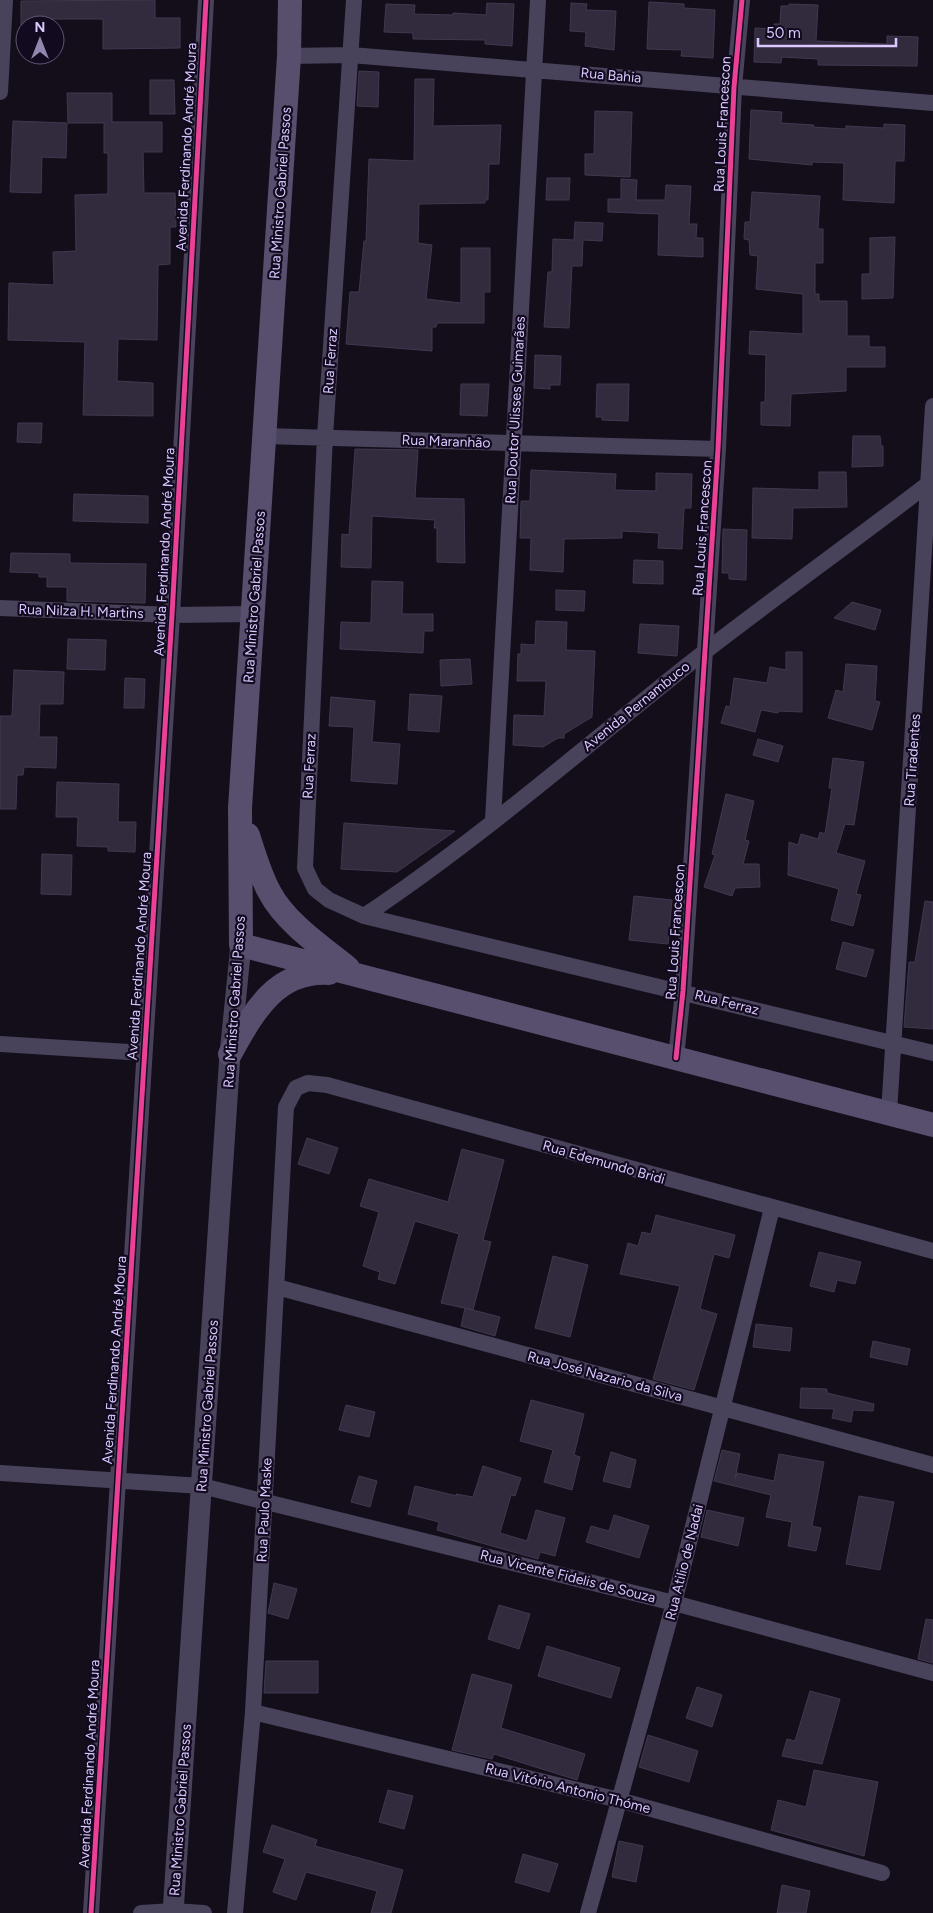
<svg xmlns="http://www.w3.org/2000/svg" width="933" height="1913" font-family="Figtree,sans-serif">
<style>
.building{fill:#322b3d;stroke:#413850}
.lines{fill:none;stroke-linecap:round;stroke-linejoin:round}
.minor{stroke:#49425b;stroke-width:16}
.tertiary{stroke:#49425b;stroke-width:21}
.secondary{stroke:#584f6e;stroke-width:24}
.cycleway-casing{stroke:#120a1e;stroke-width:8}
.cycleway{stroke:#ea4096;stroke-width:5}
.labels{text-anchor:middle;stroke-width:4.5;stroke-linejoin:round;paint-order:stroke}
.street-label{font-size:14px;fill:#dac8ff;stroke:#120a1e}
</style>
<rect width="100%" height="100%" fill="#130e1a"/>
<path class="building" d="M 155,0 L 155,18 L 180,18 L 180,48 L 103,49 L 103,19 L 46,19 L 46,25 L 21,25 L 21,1 Z
M 649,2 L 684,4 L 684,8 L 715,10 L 713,58 L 681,56 L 682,50 L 647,49 Z
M 487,3 L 514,4 L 512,46 L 485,44 L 485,40 L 413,39 L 413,33 L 384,32 L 386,4 L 415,5 L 414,14 L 453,15 L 453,13 L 486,15 Z
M 571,3 L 587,4 L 586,10 L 616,11 L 614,50 L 585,46 L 586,32 L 570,31 Z
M 789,4 L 818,5 L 816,41 L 887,44 L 887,36 L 918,37 L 917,66 L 818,65 L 818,59 L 782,57 L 781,63 L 754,62 L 755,28 L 774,29 L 774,24 L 780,24 L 781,6 L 789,6 Z
M 359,71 L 379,72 L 378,107 L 357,106 Z
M 415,79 L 434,79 L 433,126 L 501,125 L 499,164 L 489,164 L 488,200 L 485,200 L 485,203 L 419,204 L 418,243 L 432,245 L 426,299 L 461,303 L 461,248 L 490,248 L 490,292 L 484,292 L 484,323 L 437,323 L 436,327 L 432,327 L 432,351 L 346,344 L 350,292 L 359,292 L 364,241 L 366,241 L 369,159 L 414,161 Z
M 150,80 L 174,80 L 175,114 L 150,114 Z
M 67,93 L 112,93 L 112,122 L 162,122 L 162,152 L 143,152 L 144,193 L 175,193 L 176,227 L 170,227 L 170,264 L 158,265 L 157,340 L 118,339 L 117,381 L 153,383 L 153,416 L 83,415 L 85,342 L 8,340 L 9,283 L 54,285 L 53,252 L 76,251 L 75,195 L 108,194 L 108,153 L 104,153 L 104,123 L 68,123 Z
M 751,110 L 782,112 L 781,123 L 814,125 L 813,127 L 846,129 L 846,126 L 884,128 L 884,124 L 905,125 L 904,161 L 895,161 L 894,203 L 843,200 L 844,163 L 812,162 L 812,165 L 749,159 Z
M 595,111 L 632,112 L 630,177 L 585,175 L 585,154 L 594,154 Z
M 13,121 L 67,123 L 66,158 L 42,157 L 41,193 L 10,192 Z
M 547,178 L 570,178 L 569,200 L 546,200 Z
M 621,179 L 637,180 L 636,200 L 665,200 L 666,185 L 691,186 L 689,224 L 697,224 L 696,238 L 703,238 L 703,257 L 658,255 L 659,214 L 608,212 L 608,199 L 621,199 Z
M 752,192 L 820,196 L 818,229 L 823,229 L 823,263 L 815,263 L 815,294 L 819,294 L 819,301 L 847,301 L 847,336 L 869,336 L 869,347 L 885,347 L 885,367 L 846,367 L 846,391 L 791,394 L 790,426 L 761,425 L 761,402 L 765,402 L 766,355 L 749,354 L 750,331 L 803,334 L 803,294 L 756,289 L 758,256 L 750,255 L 749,240 L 744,239 L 745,222 L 750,222 Z
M 575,222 L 603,223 L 602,241 L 583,240 L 582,266 L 572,266 L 569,328 L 544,327 L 548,272 L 552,272 L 553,239 L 574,240 Z
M 895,237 L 893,298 L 862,299 L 862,274 L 870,274 L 870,238 Z
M 535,355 L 561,356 L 560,385 L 550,385 L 550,389 L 534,388 Z
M 461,384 L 489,384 L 487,416 L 460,415 Z
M 597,384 L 629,384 L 628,421 L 602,420 L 602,417 L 596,417 Z
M 18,423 L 42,423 L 41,443 L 17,442 Z
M 853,436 L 880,436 L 881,446 L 883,446 L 883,466 L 852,467 Z
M 355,449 L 418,450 L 415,498 L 464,499 L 465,563 L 437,562 L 437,528 L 434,528 L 435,520 L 372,516 L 371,568 L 341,567 L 342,534 L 349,535 Z
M 531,470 L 616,474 L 615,490 L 656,491 L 656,473 L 692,474 L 691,508 L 684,508 L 682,549 L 658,548 L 659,533 L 622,531 L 622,538 L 564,539 L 563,572 L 530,570 L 531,538 L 520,538 L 521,501 L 530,501 Z
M 819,472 L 846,472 L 847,507 L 793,508 L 792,539 L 752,538 L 753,488 L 819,490 Z
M 74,494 L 148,496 L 148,523 L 73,521 Z
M 723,529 L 747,530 L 746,580 L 729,579 L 729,573 L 722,573 Z
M 11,553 L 70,554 L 70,563 L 146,564 L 145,603 L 67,601 L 67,587 L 47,587 L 47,577 L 39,577 L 39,573 L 10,572 Z
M 634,560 L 663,561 L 663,584 L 633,583 Z
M 372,581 L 403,582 L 402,614 L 433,614 L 433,631 L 424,631 L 423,653 L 340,649 L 341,622 L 371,623 Z
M 556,590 L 585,591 L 584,611 L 556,610 Z
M 852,602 L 881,610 L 875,630 L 834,618 Z
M 536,621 L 567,622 L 566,650 L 595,651 L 592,717 L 564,734 L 564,738 L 558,738 L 543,747 L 513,745 L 514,715 L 544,716 L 546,681 L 517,681 L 518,654 L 521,654 L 521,644 L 535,645 Z
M 640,624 L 679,626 L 677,656 L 638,653 Z
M 68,639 L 106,640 L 105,670 L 67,669 Z
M 786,652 L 802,652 L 802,712 L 779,711 L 778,713 L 761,710 L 755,732 L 721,723 L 726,706 L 730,707 L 734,678 L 767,683 L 770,667 L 786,670 Z
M 470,659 L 472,684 L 441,686 L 440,660 Z
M 846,664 L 877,666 L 875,701 L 880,702 L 872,730 L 828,718 L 836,690 L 843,692 Z
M 14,670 L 64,672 L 63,704 L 40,704 L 39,737 L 57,737 L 56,768 L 24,767 L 23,775 L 17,775 L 16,809 L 0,809 L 0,716 L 12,716 Z
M 125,678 L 145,679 L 144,708 L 124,708 Z
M 410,694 L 442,696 L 439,732 L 408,730 Z
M 331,697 L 375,701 L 372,742 L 400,744 L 397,784 L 351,781 L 354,727 L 329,726 Z
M 758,739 L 783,746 L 778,762 L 753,755 Z
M 833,758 L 864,762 L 854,825 L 845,824 L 836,853 L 865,861 L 856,894 L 861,895 L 853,926 L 831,920 L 839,889 L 788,875 L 789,842 L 798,845 L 801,834 L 818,839 L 820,832 L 825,834 L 832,788 L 829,788 Z
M 57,782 L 119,784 L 118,822 L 136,822 L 135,852 L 108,851 L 108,847 L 77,846 L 78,817 L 56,817 Z
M 726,794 L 754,801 L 745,840 L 749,841 L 743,864 L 759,864 L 760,887 L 735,888 L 732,896 L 704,887 L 715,855 L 712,854 Z
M 344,823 L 455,831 L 397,872 L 341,869 Z
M 42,854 L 72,855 L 71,895 L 41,894 Z
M 634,896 L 672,900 L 668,944 L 629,940 Z
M 925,901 L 933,902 L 933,1029 L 904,1027 L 909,962 L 915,962 Z
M 843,942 L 874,950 L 866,977 L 836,969 Z
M 307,1138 L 338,1148 L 329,1174 L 298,1164 Z
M 462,1149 L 504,1160 L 483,1240 L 491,1242 L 473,1310 L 441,1303 L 459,1234 L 415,1221 L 395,1284 L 378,1279 L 380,1272 L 363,1266 L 379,1212 L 360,1206 L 369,1179 L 448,1202 Z
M 656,1215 L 735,1235 L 729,1258 L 714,1254 L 700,1309 L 717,1314 L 694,1390 L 653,1379 L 680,1286 L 620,1274 L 628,1243 L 638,1246 L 642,1232 L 651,1234 Z
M 819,1252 L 861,1262 L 855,1284 L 837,1280 L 834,1292 L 810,1286 Z
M 553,1256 L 588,1265 L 570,1337 L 535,1328 Z
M 465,1308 L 500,1317 L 495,1336 L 461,1326 Z
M 756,1324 L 792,1328 L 790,1351 L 753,1347 Z
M 873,1341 L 910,1349 L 907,1365 L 870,1357 Z
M 801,1388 L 827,1389 L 827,1393 L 874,1404 L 873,1411 L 853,1410 L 851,1422 L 832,1418 L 834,1409 L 800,1408 Z
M 531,1400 L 584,1414 L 574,1455 L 580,1457 L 572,1490 L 544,1482 L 553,1450 L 520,1441 Z
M 346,1405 L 375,1412 L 369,1437 L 339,1430 Z
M 722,1450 L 740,1454 L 735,1479 L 737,1473 L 774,1481 L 779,1454 L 824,1462 L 812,1526 L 821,1528 L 816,1551 L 788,1546 L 792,1522 L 766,1517 L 771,1495 L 714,1481 Z
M 611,1452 L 636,1460 L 630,1488 L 603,1481 Z
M 483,1466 L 521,1478 L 515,1496 L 511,1495 L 500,1533 L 527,1541 L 536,1510 L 565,1518 L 555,1556 L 540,1552 L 538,1559 L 464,1538 L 437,1530 L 439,1522 L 408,1514 L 415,1486 L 457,1496 L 456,1494 L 473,1497 Z
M 359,1476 L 377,1481 L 370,1507 L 351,1502 Z
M 859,1496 L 894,1502 L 880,1570 L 846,1564 Z
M 707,1510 L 744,1518 L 738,1546 L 701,1537 Z
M 614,1515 L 649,1526 L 639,1558 L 586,1542 L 591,1526 L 609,1531 Z
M 274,1583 L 297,1589 L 288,1619 L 268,1613 Z
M 499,1605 L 530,1614 L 519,1649 L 488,1639 Z
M 926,1619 L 933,1620 L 933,1663 L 918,1659 Z
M 547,1646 L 620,1668 L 611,1698 L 538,1676 Z
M 266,1661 L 318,1661 L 318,1693 L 264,1693 Z
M 472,1674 L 512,1685 L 501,1728 L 585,1754 L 577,1780 L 494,1754 L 492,1759 L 452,1750 Z
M 697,1687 L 722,1695 L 712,1727 L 686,1718 Z
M 810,1691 L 840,1699 L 822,1764 L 782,1756 L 787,1739 L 795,1741 Z
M 648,1735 L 698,1751 L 689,1782 L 639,1767 Z
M 814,1770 L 878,1782 L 864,1856 L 771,1830 L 778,1800 L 806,1807 Z
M 388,1790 L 413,1796 L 404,1829 L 379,1822 Z
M 272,1825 L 317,1840 L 315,1846 L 403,1870 L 391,1913 L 371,1913 L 377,1891 L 306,1872 L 296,1900 L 273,1892 L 285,1859 L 263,1852 Z
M 619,1841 L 643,1846 L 636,1882 L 612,1877 Z
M 523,1854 L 558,1864 L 549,1892 L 515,1882 Z
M 782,1885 L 810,1891 L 806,1913 L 777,1913 Z"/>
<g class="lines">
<path class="minor" d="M 354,0 L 325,436 L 305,868 L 315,889 L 329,900 L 364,916 L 933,1053
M 289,56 L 351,55 L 933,103
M 0,92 L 5,0
M 264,436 L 718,449
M 0,608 L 172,615 L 253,614
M 493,820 L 538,0
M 364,916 C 478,840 582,749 689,664 C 769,601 853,542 933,480
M 0,1044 L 144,1053
M 676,1058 L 683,991 L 718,449 L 734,87 L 742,0
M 889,1113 L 933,406
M 277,1287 L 933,1465
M 0,1473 L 202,1486 L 674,1603 L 933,1673
M 253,1712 L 619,1800 L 882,1873
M 91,1913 L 172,615 L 206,0
M 141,1913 L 173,1911 L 204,1913
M 235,1913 L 253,1712 L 286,1107 L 296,1088 L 308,1083 L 327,1085 L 933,1251
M 588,1913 L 674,1603 L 772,1208"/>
<path class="tertiary" d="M 173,1913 L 230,1054 L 241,945"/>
<path class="secondary" d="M 290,0 L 289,56 L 240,808 L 241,945 L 933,1125
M 248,835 C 254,854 260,875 270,893 C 286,923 322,947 348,968
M 230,1054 C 253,1013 275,970 329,973"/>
<defs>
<path id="cycleway" d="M 676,1058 L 683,991 L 718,449 L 734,87 L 742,0
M 91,1913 L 172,615 L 206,0"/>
</defs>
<use href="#cycleway" class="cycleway-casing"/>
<use href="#cycleway" class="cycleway"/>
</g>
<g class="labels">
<g class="street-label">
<text transform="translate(611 75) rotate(5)" y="5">Rua Bahia</text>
<text transform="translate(722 124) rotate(-87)" y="5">Rua Louis Francescon</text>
<text transform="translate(186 147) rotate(-87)" y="5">Avenida Ferdinando André Moura</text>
<text transform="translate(280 193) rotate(-86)" y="5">Rua Ministro Gabriel Passos</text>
<text transform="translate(330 361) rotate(-86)" y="5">Rua Ferraz</text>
<text transform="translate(515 410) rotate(-87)" y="5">Rua Doutor Ulisses Guimarães</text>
<text transform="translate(446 441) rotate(2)" y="5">Rua Maranhão</text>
<text transform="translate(702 528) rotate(-86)" y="5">Rua Louis Francescon</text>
<text transform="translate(164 552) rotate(-87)" y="5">Avenida Ferdinando André Moura</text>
<text transform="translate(254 597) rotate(-86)" y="5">Rua Ministro Gabriel Passos</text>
<text transform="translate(81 611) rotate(2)" y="5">Rua Nilza H. Martins</text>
<text transform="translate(636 706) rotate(-39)" y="5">Avenida Pernambuco</text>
<text transform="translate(912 760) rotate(-86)" y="5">Rua Tiradentes</text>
<text transform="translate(309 766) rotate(-87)" y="5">Rua Ferraz</text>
<text transform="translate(675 932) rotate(-86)" y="5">Rua Louis Francescon</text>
<text transform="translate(139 956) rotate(-86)" y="5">Avenida Ferdinando André Moura</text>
<text transform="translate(234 1002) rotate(-86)" y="5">Rua Ministro Gabriel Passos</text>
<text transform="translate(727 1002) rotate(14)" y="5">Rua Ferraz</text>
<text transform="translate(604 1162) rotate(16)" y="5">Rua Edemundo Bridi</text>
<text transform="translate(114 1360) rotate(-86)" y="5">Avenida Ferdinando André Moura</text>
<text transform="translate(605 1376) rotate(15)" y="5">Rua José Nazario da Silva</text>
<text transform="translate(207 1406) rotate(-86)" y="5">Rua Ministro Gabriel Passos</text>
<text transform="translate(264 1510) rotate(-87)" y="5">Rua Paulo Maske</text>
<text transform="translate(684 1562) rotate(-76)" y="5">Rua Atilio de Nadai</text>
<text transform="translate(568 1576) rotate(14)" y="5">Rua Vicente Fidelis de Souza</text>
<text transform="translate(89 1764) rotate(-87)" y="5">Avenida Ferdinando André Moura</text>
<text transform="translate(568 1788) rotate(14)" y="5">Rua Vitório Antonio Thóme</text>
<text transform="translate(180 1810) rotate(-86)" y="5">Rua Ministro Gabriel Passos</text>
</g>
</g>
<g transform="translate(40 40)"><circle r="24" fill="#120a1e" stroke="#625678"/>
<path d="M0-4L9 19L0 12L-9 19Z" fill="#9487af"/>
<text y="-8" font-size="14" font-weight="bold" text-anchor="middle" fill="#dac8ff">N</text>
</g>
<path d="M758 38v8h138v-8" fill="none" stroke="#dac8ff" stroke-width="2.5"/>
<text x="766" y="38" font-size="15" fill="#dac8ff" stroke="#120a1e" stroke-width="4" paint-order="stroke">50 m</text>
</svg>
